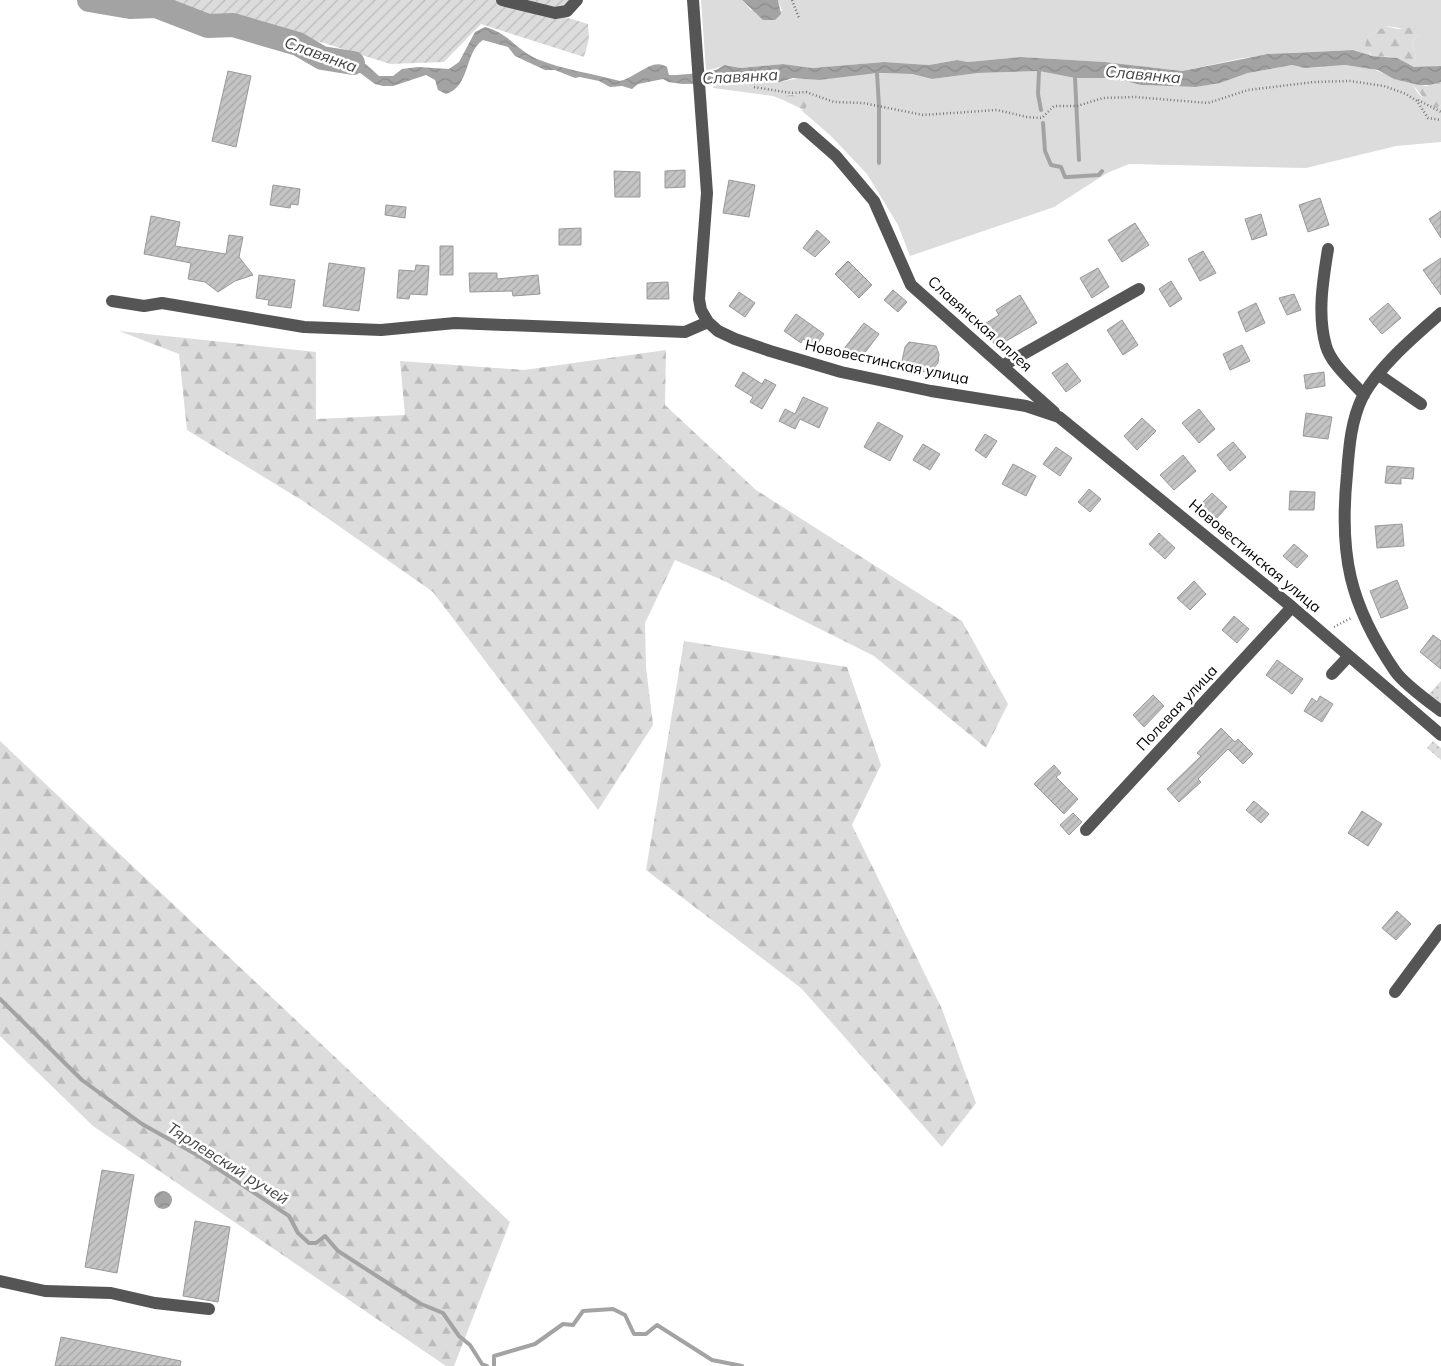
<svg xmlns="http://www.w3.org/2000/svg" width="1441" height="1366" font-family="Mulish,sans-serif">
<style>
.grass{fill:#dcdcdc}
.forest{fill:url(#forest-firs)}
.park{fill:url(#park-dots)}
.garden{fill:url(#garden-furrows)}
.water{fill:url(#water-waves)}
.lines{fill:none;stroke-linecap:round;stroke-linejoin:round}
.stream{stroke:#a3a3a3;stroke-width:4}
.river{stroke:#a3a3a3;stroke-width:24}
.building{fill:url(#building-hatch);stroke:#999}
.path{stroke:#777;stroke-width:2.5;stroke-dasharray:1 2.5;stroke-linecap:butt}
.minor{stroke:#555;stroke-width:12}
.labels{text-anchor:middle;stroke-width:5;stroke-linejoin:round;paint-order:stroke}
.street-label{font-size:15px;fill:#000;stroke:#fff}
.water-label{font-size:16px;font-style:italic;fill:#444;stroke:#fff}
</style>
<defs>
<pattern id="forest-firs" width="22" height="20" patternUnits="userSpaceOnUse" patternTransform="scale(1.25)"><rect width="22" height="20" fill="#dcdcdc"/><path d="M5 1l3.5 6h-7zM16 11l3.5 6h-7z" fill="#bbb"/></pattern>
<pattern id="park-dots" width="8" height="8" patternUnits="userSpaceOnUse" patternTransform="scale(1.25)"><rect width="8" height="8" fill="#dcdcdc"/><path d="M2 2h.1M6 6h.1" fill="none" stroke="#bbb" stroke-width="1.8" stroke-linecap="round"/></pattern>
<pattern id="garden-furrows" width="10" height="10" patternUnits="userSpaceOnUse" patternTransform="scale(1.25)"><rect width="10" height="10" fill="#dcdcdc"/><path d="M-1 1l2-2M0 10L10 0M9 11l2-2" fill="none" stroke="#bbb"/></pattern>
<pattern id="water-waves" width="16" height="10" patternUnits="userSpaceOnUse" patternTransform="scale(1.25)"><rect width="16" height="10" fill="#a3a3a3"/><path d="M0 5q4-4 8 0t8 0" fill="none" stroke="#8b8b8b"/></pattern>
<pattern id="building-hatch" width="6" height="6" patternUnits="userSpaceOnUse" patternTransform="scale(1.25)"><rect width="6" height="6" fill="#c4c4c4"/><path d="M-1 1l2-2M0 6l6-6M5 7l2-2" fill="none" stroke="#a7a7a7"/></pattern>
</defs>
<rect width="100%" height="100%" fill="#fff"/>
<path class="grass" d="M 701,0 L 742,0 L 751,10 L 782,11 L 778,0 L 1441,0 L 1441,66 L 1422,68 L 1408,66 L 1414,62 L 1416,56 L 1412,42 L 1419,35 C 1410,29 1396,27 1385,26 L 1367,37 L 1369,53 L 1372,56 L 1353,50 L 1287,53 L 1243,58 L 1182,71 L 1105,62 L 1021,57 L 968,62 L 957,60 L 929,65 L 884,62 L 812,68 L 783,64 L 741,68 L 727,65 L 706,71 Z
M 1292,65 C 1312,71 1334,64 1354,65 C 1376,67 1392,79 1413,83 C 1415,95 1429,102 1439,107 L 1441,105 L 1441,142 L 1396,146 L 1306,168 L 1129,164 L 1107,173 L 1054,207 L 910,256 L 898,225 L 867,174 L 831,136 L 801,110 L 804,110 L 795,94 L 788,95 L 783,100 L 773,96 L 713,88 L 713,83 L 756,80 L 780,82 L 799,78 L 819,80 L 862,73 L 912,74 L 932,79 L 978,73 L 1039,71 L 1075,78 L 1114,78 L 1141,85 L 1196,87 L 1220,83 L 1248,73 Z"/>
<path class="forest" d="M 1385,26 L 1398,29 L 1415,27 L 1419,29 L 1419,35 L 1412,42 L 1416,56 L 1414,62 L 1408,66 L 1392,57 L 1372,56 L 1365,47 L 1367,37 Z
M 1441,82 L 1441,105 L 1437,108 L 1430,106 L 1413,85 L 1413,83 L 1426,86 Z
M 801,93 L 808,99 L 807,106 L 804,110 L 783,100 L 785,96 Z
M 119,331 L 316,352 L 316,419 L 405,415 L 400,361 L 524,370 L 666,350 L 665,405 L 756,490 L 962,621 L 1008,704 L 986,748 L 874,656 L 720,579 L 675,560 L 645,623 L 646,667 L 653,725 L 598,810 L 433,592 L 303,501 L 187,430 L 179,354 Z
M 684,641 L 847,667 L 881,765 L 852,825 L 942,1009 L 976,1103 L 942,1147 L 801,988 L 646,870 Z
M 0,741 L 510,1222 L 454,1366 L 446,1366 L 93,1126 L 0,1036 Z"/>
<path class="park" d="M 1441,681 L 1441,704 L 1428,695 Z
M 1433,741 L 1441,748 L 1441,760 L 1427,748 Z"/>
<path class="garden" d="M 166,0 L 570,0 L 558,15 L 588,24 L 589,39 L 584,57 L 481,24 L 444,62 L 390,64 L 324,43 L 217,16 Z"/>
<path class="water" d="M 742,0 L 778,0 L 781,14 L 775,20 L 763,20 Z
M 485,27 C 509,33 516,50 537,59 C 561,69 594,74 620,81 C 636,78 652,57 667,67 L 669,75 C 673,76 714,72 718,69 C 720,68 722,66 725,65 L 741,68 L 783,64 L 812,68 L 884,62 L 929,65 L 957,60 L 968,62 L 1021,57 L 1105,62 L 1182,71 L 1268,54 L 1353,50 L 1372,56 L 1397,58 L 1414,67 L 1441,66 L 1441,82 L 1430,85 L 1419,85 L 1394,79 L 1378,70 L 1346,65 L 1305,68 L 1292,65 L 1248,73 L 1220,83 L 1196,87 L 1141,85 L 1114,78 L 1075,78 L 1039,71 L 978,73 L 932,79 L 912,74 L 877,73 L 819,80 L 793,78 L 780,82 L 756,80 L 730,83 L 683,84 L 668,82 L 663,79 L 638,84 L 632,89 L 622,86 L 610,87 L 599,81 L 580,77 L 575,78 L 555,70 L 545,70 L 515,56 L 508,47 L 483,40 C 464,52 471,86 446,94 L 438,90 L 435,80 L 426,75 L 393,86 L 383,86 L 375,84 L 352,67 L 323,61 L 321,49 L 333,50 L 361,60 L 379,76 L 393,76 L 402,69 L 418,67 L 449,69 L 459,62 L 475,32 Z
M154 1200a9 9 0 1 1 18 0a9 9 0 1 1-18 0Z"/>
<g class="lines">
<path class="stream" d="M 1039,71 L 1038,94 L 1041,110
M 877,73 L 879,107 L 879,163
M 1075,78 L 1079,160
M 1043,123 L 1045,151 L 1051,165 L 1061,167 L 1065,177 L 1068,177 L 1099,175 L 1102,171
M 0,999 L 82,1080 L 142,1124 L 199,1156 L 289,1216 L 298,1233 L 309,1243 L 316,1243 L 325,1236 L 338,1251 L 394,1287 L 421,1304 L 443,1313 L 459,1336 L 470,1345 L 482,1364 L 487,1366
M 494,1366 L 494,1356 L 535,1344 L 563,1324 L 573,1325 L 583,1311 L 613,1309 L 625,1315 L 634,1334 L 646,1334 L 657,1325 L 712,1360 L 742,1366"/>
<path class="river" d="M 89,0 L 130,7 L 156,6 L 208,26 L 233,25 L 298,44 L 322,58 L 353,63"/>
</g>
<path class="building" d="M 228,71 L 251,76 L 236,147 L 212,141 Z
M 685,170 L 685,187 L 665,188 L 665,171 Z
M 614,171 L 640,172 L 640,197 L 615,197 Z
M 729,180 L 755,185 L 749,217 L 723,213 Z
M 273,185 L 300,189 L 298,205 L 291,204 L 290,208 L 270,205 Z
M 1320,198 L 1329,225 L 1308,232 L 1299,205 Z
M 386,205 L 406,207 L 405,218 L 385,215 Z
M 1441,211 L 1441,238 L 1429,219 Z
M 1261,214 L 1267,235 L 1252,240 L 1245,219 Z
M 151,216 L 180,222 L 175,246 L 226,254 L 229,235 L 243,237 L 239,257 L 253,275 L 235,281 L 218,292 L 205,282 L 188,279 L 191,263 L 144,254 Z
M 1135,223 L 1149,245 L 1122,262 L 1108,240 Z
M 581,228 L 581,245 L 559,245 L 559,229 Z
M 817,230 L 830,242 L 815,257 L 803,248 Z
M 440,246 L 453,246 L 453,275 L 440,275 Z
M 1203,251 L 1216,273 L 1200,281 L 1188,259 Z
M 1441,258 L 1441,295 L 1423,270 Z
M 848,261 L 872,285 L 859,298 L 835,274 Z
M 329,263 L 365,268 L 359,311 L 323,306 Z
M 416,265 L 429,266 L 427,295 L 410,294 L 409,299 L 397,298 L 399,270 L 415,271 Z
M 1098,268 L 1109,287 L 1092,298 L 1080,278 Z
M 469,273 L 497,273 L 497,279 L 538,275 L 540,294 L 513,296 L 512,291 L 470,292 Z
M 259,275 L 295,280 L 291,308 L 268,305 L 269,300 L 256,298 Z
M 1171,281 L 1182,299 L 1170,307 L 1159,289 Z
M 668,282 L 669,299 L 647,299 L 647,283 Z
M 893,290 L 907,302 L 898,312 L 884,300 Z
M 739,292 L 755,303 L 745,317 L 729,306 Z
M 1294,294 L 1301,310 L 1287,315 L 1279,298 Z
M 1020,295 L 1037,323 L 996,347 L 983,325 L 999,315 L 996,310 Z
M 1256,303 L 1265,323 L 1246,332 L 1238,312 Z
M 1388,303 L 1401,318 L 1382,334 L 1369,319 Z
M 796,314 L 824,334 L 816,346 L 803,339 L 801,343 L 784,331 Z
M 1122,320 L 1138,345 L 1123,355 L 1107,330 Z
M 864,323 L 879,334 L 858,362 L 843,350 Z
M 909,342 L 936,346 L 939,354 L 938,363 L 930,372 L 904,370 L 901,365 L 905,347 Z
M 1242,345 L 1250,361 L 1230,370 L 1223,354 Z
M 1067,363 L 1081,381 L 1066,392 L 1052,373 Z
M 743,372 L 762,384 L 765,379 L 776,385 L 762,409 L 750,402 L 753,397 L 735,386 Z
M 1324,372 L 1325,386 L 1306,389 L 1304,375 Z
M 803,397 L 828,408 L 819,428 L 800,419 L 795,429 L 779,421 L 785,409 L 795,414 Z
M 1199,409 L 1215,429 L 1199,443 L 1182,423 Z
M 1306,413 L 1332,417 L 1328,439 L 1303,436 Z
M 1142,418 L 1156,431 L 1137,450 L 1124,436 Z
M 878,422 L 903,436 L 890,461 L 864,447 Z
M 985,434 L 997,441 L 986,458 L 975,450 Z
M 1233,442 L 1246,457 L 1230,471 L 1217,455 Z
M 923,444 L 940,454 L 930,470 L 913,460 Z
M 1056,447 L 1072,458 L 1060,476 L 1043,464 Z
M 1183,455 L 1196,471 L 1174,490 L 1160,475 Z
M 1013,464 L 1036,476 L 1026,496 L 1002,484 Z
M 1387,466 L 1414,468 L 1413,479 L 1401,478 L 1401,484 L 1385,483 Z
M 1089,489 L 1101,499 L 1090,512 L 1078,502 Z
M 1290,491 L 1315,492 L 1314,510 L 1289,510 Z
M 1212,493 L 1227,507 L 1216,519 L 1201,504 Z
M 1402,524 L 1404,546 L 1377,548 L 1375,526 Z
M 1159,533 L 1175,548 L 1165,559 L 1149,544 Z
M 1294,544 L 1308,556 L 1297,568 L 1283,556 Z
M 1397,580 L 1408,608 L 1381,618 L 1370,591 Z
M 1194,581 L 1206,594 L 1190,610 L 1177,598 Z
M 1234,616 L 1249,629 L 1237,643 L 1222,630 Z
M 1433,635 L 1441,641 L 1441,669 L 1420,652 Z
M 1277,660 L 1303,679 L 1292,694 L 1266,675 Z
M 1153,695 L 1164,706 L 1144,727 L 1133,715 Z
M 1320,696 L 1333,704 L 1322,722 L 1304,711 L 1312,698 L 1317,702 Z
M 1221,728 L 1235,742 L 1238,739 L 1253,754 L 1243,764 L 1228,749 L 1198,779 L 1201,782 L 1179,802 L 1167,789 L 1201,756 L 1197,753 Z
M 1054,765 L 1061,773 L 1056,777 L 1078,799 L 1064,814 L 1034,784 Z
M 1254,801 L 1269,814 L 1261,823 L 1246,810 Z
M 1362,811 L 1382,824 L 1368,846 L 1348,833 Z
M 1073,813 L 1082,822 L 1069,835 L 1060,825 Z
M 1397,911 L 1411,924 L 1396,940 L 1382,928 Z
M 102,1170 L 134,1175 L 117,1273 L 85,1267 Z
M 195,1221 L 230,1227 L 218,1302 L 183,1296 Z
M 61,1337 L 181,1361 L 180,1366 L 55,1366 Z"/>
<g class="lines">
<path class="path" d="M 792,0 L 799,18
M 754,87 L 791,93 L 806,92 L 834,102 L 863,103 L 923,115 L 997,110 L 1027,117 L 1042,118 L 1054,106 L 1077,106 L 1103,98 L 1135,97 L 1208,103 L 1248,90 L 1314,82 L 1350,81 L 1384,86 L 1406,94 L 1417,101 L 1428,118 L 1441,120
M 1418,100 L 1441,112
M 1334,627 L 1351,618"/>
<path class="minor" d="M 502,0 L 555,13 L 567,11 L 577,0
M 693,0 L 707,193 L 699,299 L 701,310 L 708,322 L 718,331 L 735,339 L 770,351 L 841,372 L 931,391 L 1026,406 L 1059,417 L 1292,607 L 1441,735
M 804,128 L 836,156 L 874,201 L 911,285 L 1054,412
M 1328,249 C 1323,280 1317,315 1326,346 C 1331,364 1352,381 1364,395
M 112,301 L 144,306 L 162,303 L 304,327 L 381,330 L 455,323 L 685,332 L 708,322
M 1441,313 C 1416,335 1379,366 1363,396 C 1351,420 1349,447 1347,474 C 1339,554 1349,604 1395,671 C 1403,683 1429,702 1441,711
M 1002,366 L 1139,289
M 1379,375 L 1421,404
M 1332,674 L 1349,656
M 1086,830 L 1292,607
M 1395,992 L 1441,930
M 0,1281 L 45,1291 L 111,1293 L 155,1303 L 209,1309"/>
</g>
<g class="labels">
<g class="street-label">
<text transform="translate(980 324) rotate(42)" y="5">Славянская аллея</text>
<text transform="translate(887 362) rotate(12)" y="5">Нововестинская улица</text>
<text transform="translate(1255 556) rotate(40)" y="5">Нововестинская улица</text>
<text transform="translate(1177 708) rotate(-47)" y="5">Полевая улица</text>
</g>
<g class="water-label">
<text transform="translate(321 54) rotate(20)" y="6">Славянка</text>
<text transform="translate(1143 74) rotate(5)" y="6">Славянка</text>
<text transform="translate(740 76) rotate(-3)" y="6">Славянка</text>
<text transform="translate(228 1163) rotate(32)" y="6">Тярлевский ручей</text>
</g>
</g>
</svg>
